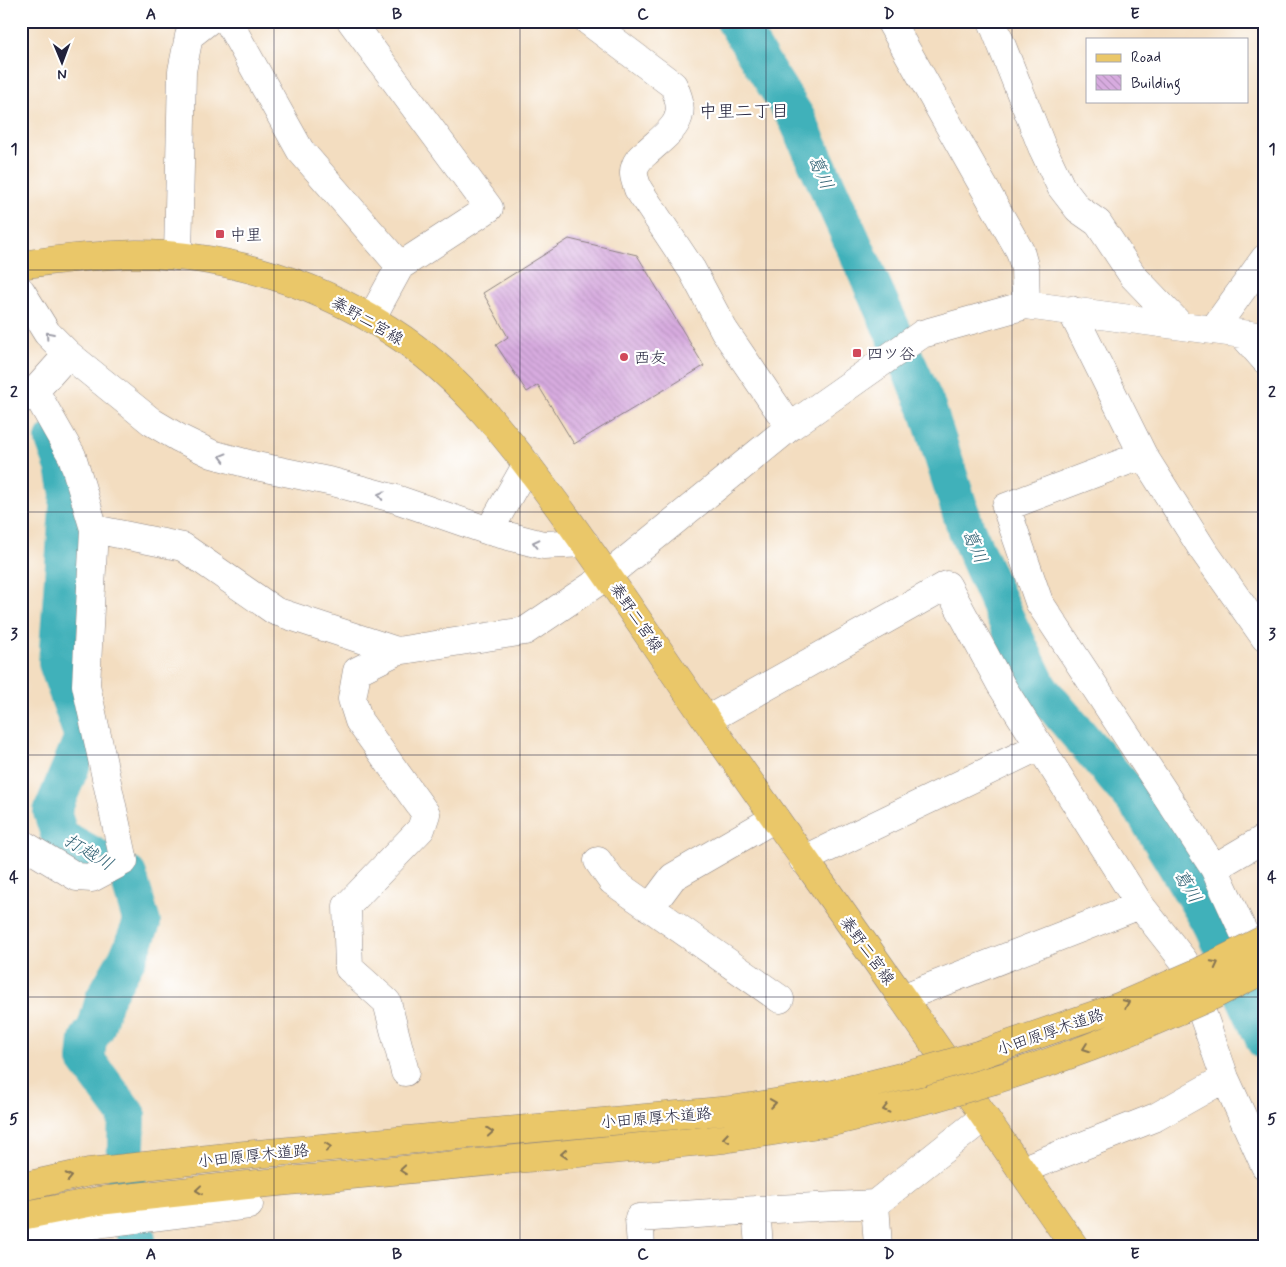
<svg xmlns="http://www.w3.org/2000/svg" width="1286" height="1267" font-family="Mynerve,'Klee One',sans-serif">
<style>
.lines{fill:none;stroke-linecap:round;stroke-linejoin:round}
.river{stroke:#41b1ba;stroke-width:38}
.building{fill:url(#building-back-hatch)}
.minor-casing{stroke:#8a807e;stroke-width:29}
.major-casing{stroke:#8a807e;stroke-width:29}
.highway-casing{stroke:#8a807e;stroke-width:29}
.minor{stroke:#fff;stroke-width:28}
.major{stroke:#eac769;stroke-width:28}
.highway{stroke:#eac769;stroke-width:28}
.highway-bridge-casing{stroke:#8a807e;stroke-width:29;stroke-linecap:butt}
.highway-bridge{stroke:#eac769;stroke-width:28}
.oneway{stroke:#9c9ca7}
.oneway2{stroke:#867452}
.grid{fill:none;stroke:#22223b;stroke-width:1;stroke-opacity:0.55}
.poi-dot{fill:#d1495b;stroke:#fff;stroke-width:2}
.labels{text-anchor:middle;stroke-width:4.5;stroke-linejoin:round;paint-order:stroke}
.poi-label{font-size:16px;fill:#22223b;stroke:#fff;text-anchor:start}
.street-label{font-size:16px;fill:#22223b;stroke:#fff}
.neighbourhood-label{font-size:18px;fill:#22223b;stroke:#fff}
.water-label{font-size:18px;font-style:italic;fill:#306274;stroke:#fff}
.neatline{fill:none;stroke:#22223b;stroke-width:2}
.grid-label{font-size:16px;text-anchor:middle;font-weight:bold;fill:#22223b}
</style>
<defs>
<pattern id="building-back-hatch" width="6" height="6" patternUnits="userSpaceOnUse" patternTransform="scale(1.25)"><rect width="6" height="6" fill="#d7abdf"/><path d="M-1 5l2 2M0 0l6 6M5-1l2 2" fill="none" stroke="#b893c0"/></pattern>
</defs>
<rect width="100%" height="100%" fill="#fff"/>
<filter id="ink" filterUnits="userSpaceOnUse"><feTurbulence type="fractalNoise" baseFrequency=".02" numOctaves="2"/><feDisplacementMap in="SourceGraphic" scale="10" xChannelSelector="R" yChannelSelector="G"/><feConvolveMatrix kernelMatrix="1 2 1 2 8 2 1 2 1" color-interpolation-filters="sRGB"/></filter>
<filter id="wash" filterUnits="userSpaceOnUse"><feTurbulence type="fractalNoise" baseFrequency=".0096" numOctaves="4" result="noise"/><feDisplacementMap in="SourceGraphic" scale="20" xChannelSelector="R" yChannelSelector="G"/><feGaussianBlur stdDeviation="1.12" result="paint"/><feColorMatrix in="noise" values="0 0 0 0 0 0 0 0 0 0 0 0 0 0 0 0 0 1.4 0 .05"/><feComposite in="paint" operator="in"/></filter>
<g filter="url(#wash)">
<rect width="100%" height="100%" fill="#f3ddc0"/>
<g class="lines">
<path class="river" d="M 735,21 L 797,119 L 927,407 L 966,529 L 1004,615 L 1039,688 L 1142,809 L 1213,927 L 1265,1041
M 54,440 L 64,467 L 69,494 L 57,663 L 83,737 L 52,812 L 60,837 L 128,875 L 142,923 L 128,957 L 104,999 L 96,1028 L 88,1039 L 86,1060 L 127,1115 L 125,1175 L 138,1246"/>
</g>
<g id="blocks">
<path class="building" d="M 569,239 L 637,255 L 704,366 L 574,444 L 538,385 L 527,392 L 496,345 L 508,337 L 483,293 Z"/>
</g>
</g>
<g filter="url(#ink)">
<use href="#blocks" fill-opacity="0" stroke="#8a807e" stroke-width="1"/>
<g class="lines">
<defs>
<path id="minor" d="M 228,21 L 300,150 L 400,266
M 351,21 L 489,208 L 400,266 L 371,319
M 588,21 L 673,85 C 691,120 670,131 647,152 C 642,156 637,160 635,167 C 632,174 636,182 638,189 L 692,270 L 724,330 L 790,427
M 890,21 L 1020,251 L 1025,269 L 1026,305
M 992,21 L 1042,147 L 1061,187 L 1078,209 L 1098,223 L 1133,276 L 1180,325
M 178,256 L 182,71 L 189,36 L 208,21
M 21,291 L 47,333 L 68,354 L 152,422 L 179,438 L 212,454 L 256,466 L 333,482 L 396,499 L 489,531 L 543,545 L 585,543
M 1071,310 L 1143,455 L 1203,550 L 1265,638
M 1213,330 L 1265,258
M 1243,335 L 1265,360
M 21,400 L 35,391 L 68,354
M 1143,455 L 1006,507 L 1039,602 L 1214,868 L 1260,968
M 94,529 L 183,547 L 275,611 L 397,651
M 489,531 L 527,464
M 707,720 L 947,585 L 1001,685 L 1140,905 L 902,998
M 21,843 L 77,877 L 92,878 L 124,861 L 86,685 L 94,529 L 72,456 L 35,391
M 803,860 L 1040,746
M 598,861 L 612,881 L 780,999
M 1214,868 L 1265,838
M 1140,905 L 1184,961 L 1225,1078 L 1265,1166
M 650,908 L 673,877 L 775,818
M 405,1072 L 387,1002 L 349,968 L 347,906 L 421,829 L 426,814 L 359,721 L 352,699 L 357,671 L 397,651 L 525,631 L 608,575 L 790,427 L 922,334 L 1026,305 L 1265,337
M 1021,1170 L 1156,1117 L 1225,1078
M 875,1204 L 984,1117
M 21,1239 L 103,1223 L 249,1205
M 641,1246 L 639,1218 L 756,1210
M 759,1246 L 756,1210 L 875,1204 L 878,1246"/>
<path id="major" d="M 21,265 C 59,259 98,255 136,254 C 231,254 326,286 403,339 C 465,382 511,442 555,502 C 608,574 657,649 708,722 C 772,815 839,907 903,999 C 960,1081 1017,1164 1074,1246"/>
<path id="highway" d="M 981,1054 L 1118,1007 L 1171,984
M 994,1080 C 1057,1061 1120,1037 1180,1010
M 21,1187 L 89,1172 L 245,1155 L 731,1110 L 832,1094 L 920,1072
M 21,1216 L 98,1201 L 247,1185 L 724,1139 L 837,1121 L 933,1098"/>
</defs>
<use href="#minor" class="minor-casing"/>
<use href="#major" class="major-casing"/>
<use href="#highway" class="highway-casing"/>
<use href="#minor" class="minor"/>
<use href="#major" class="major"/>
<use href="#highway" class="highway"/>
<defs>
<path id="highway-bridge" d="M 1171,984 L 1201,971 L 1265,939
M 1180,1010 L 1212,996 L 1265,969
M 920,1072 L 981,1054
M 933,1098 L 994,1080"/>
</defs>
<use href="#highway-bridge" class="highway-bridge-casing"/>
<use href="#highway-bridge" class="highway-bridge"/>
</g>
<defs><path id="oneway-chevron" d="M-2-3.5L2.5 0L-2 3.5" fill="none" stroke-width="1.6" stroke-linecap="round" stroke-linejoin="round" transform="scale(1.25)"/></defs>
<g class="oneway">
<use href="#oneway-chevron" transform="translate(49 335) rotate(-131)"/>
<use href="#oneway-chevron" transform="translate(223 457) rotate(-165)"/>
<use href="#oneway-chevron" transform="translate(381 495) rotate(-165)"/>
<use href="#oneway-chevron" transform="translate(536 543) rotate(-167)"/>
</g>
<g class="oneway2">
<use href="#oneway-chevron" transform="translate(1215 964) rotate(-27)"/>
<use href="#oneway-chevron" transform="translate(1126 1003) rotate(-23)"/>
<use href="#oneway-chevron" transform="translate(1086 1048) rotate(160)"/>
<use href="#oneway-chevron" transform="translate(773 1103) rotate(-9)"/>
<use href="#oneway-chevron" transform="translate(886 1109) rotate(166)"/>
<use href="#oneway-chevron" transform="translate(490 1132) rotate(-5)"/>
<use href="#oneway-chevron" transform="translate(726 1138) rotate(172)"/>
<use href="#oneway-chevron" transform="translate(328 1147) rotate(-5)"/>
<use href="#oneway-chevron" transform="translate(564 1154) rotate(175)"/>
<use href="#oneway-chevron" transform="translate(403 1170) rotate(175)"/>
<use href="#oneway-chevron" transform="translate(69 1177) rotate(-12)"/>
<use href="#oneway-chevron" transform="translate(199 1190) rotate(174)"/>
</g>
</g>
<path class="grid" d="M 274,21 L 274,1246M 520,21 L 520,1246M 766,21 L 766,1246M 1012,21 L 1012,1246M 21,270 L 1265,270M 21,512 L 1265,512M 21,755 L 1265,755M 21,997 L 1265,997"/>
<g class="poi-dot">
<rect x="215" y="229" width="10" height="10" rx="2.5"/>
<rect x="852" y="348" width="10" height="10" rx="2.5"/>
<circle cx="624" cy="357" r="5"/>
</g>
<g class="labels">
<g class="poi-label">
<text x="230" y="240">中里</text>
<text x="867" y="359">四ツ谷</text>
<text x="634" y="363">西友</text>
</g>
<g class="street-label">
<text transform="translate(368 320) rotate(30)" y="6">秦野二宮線</text>
<text transform="translate(637 617) rotate(56)" y="6">秦野二宮線</text>
<text transform="translate(868 950) rotate(54)" y="6">秦野二宮線</text>
<text transform="translate(1050 1031) rotate(-19)" y="6">小田原厚木道路</text>
<text transform="translate(656 1117) rotate(-5)" y="6">小田原厚木道路</text>
<text transform="translate(253 1155) rotate(-6)" y="6">小田原厚木道路</text>
</g>
<g class="neighbourhood-label">
<text x="744" y="117">中里二丁目</text>
</g>
<g class="water-label">
<text transform="translate(821 172) rotate(66)" y="6">葛川</text>
<text transform="translate(975 546) rotate(66)" y="6">葛川</text>
<text transform="translate(89 852) rotate(31)" y="6">打越川</text>
<text transform="translate(1188 886) rotate(59)" y="6">葛川</text>
</g>
</g>
<rect width="1286" height="1267" fill="none" stroke="#fff" stroke-width="55"/>
<rect x="1086" y="38" width="162" height="65" fill="#ffffff" stroke="#a7a7b1"/>
<rect x="1096" y="54" width="25" height="8" fill="#eac769" stroke="#a7a7b1"/>
<text x="1131" y="62" font-size="15" fill="#22223b">Road</text>
<rect x="1096" y="75" width="25" height="15" fill="url(#building-back-hatch)" stroke="#a7a7b1"/>
<text x="1131" y="88" font-size="15" fill="#22223b">Building</text>
<g transform="translate(62 62) rotate(179)" stroke="#ffffff" stroke-width="4" paint-order="stroke">
<path d="M0-4L9 19L0 12L-9 19Z" fill="#22223b"/>
<text y="-8" font-size="14" font-weight="bold" text-anchor="middle" fill="#22223b">N</text>
</g>
<rect x="28" y="28" width="1230" height="1212" class="neatline"/>
<g class="grid-label">
<text x="151" y="19">A</text>
<text x="397" y="19">B</text>
<text x="643" y="19">C</text>
<text x="889" y="19">D</text>
<text x="1135" y="19">E</text>
<text x="14" y="154">1</text>
<text x="1272" y="154">1</text>
<text x="14" y="397">2</text>
<text x="1272" y="397">2</text>
<text x="14" y="639">3</text>
<text x="1272" y="639">3</text>
<text x="14" y="882">4</text>
<text x="1272" y="882">4</text>
<text x="14" y="1124">5</text>
<text x="1272" y="1124">5</text>
<text x="151" y="1259">A</text>
<text x="397" y="1259">B</text>
<text x="643" y="1259">C</text>
<text x="889" y="1259">D</text>
<text x="1135" y="1259">E</text>
</g>
</svg>
